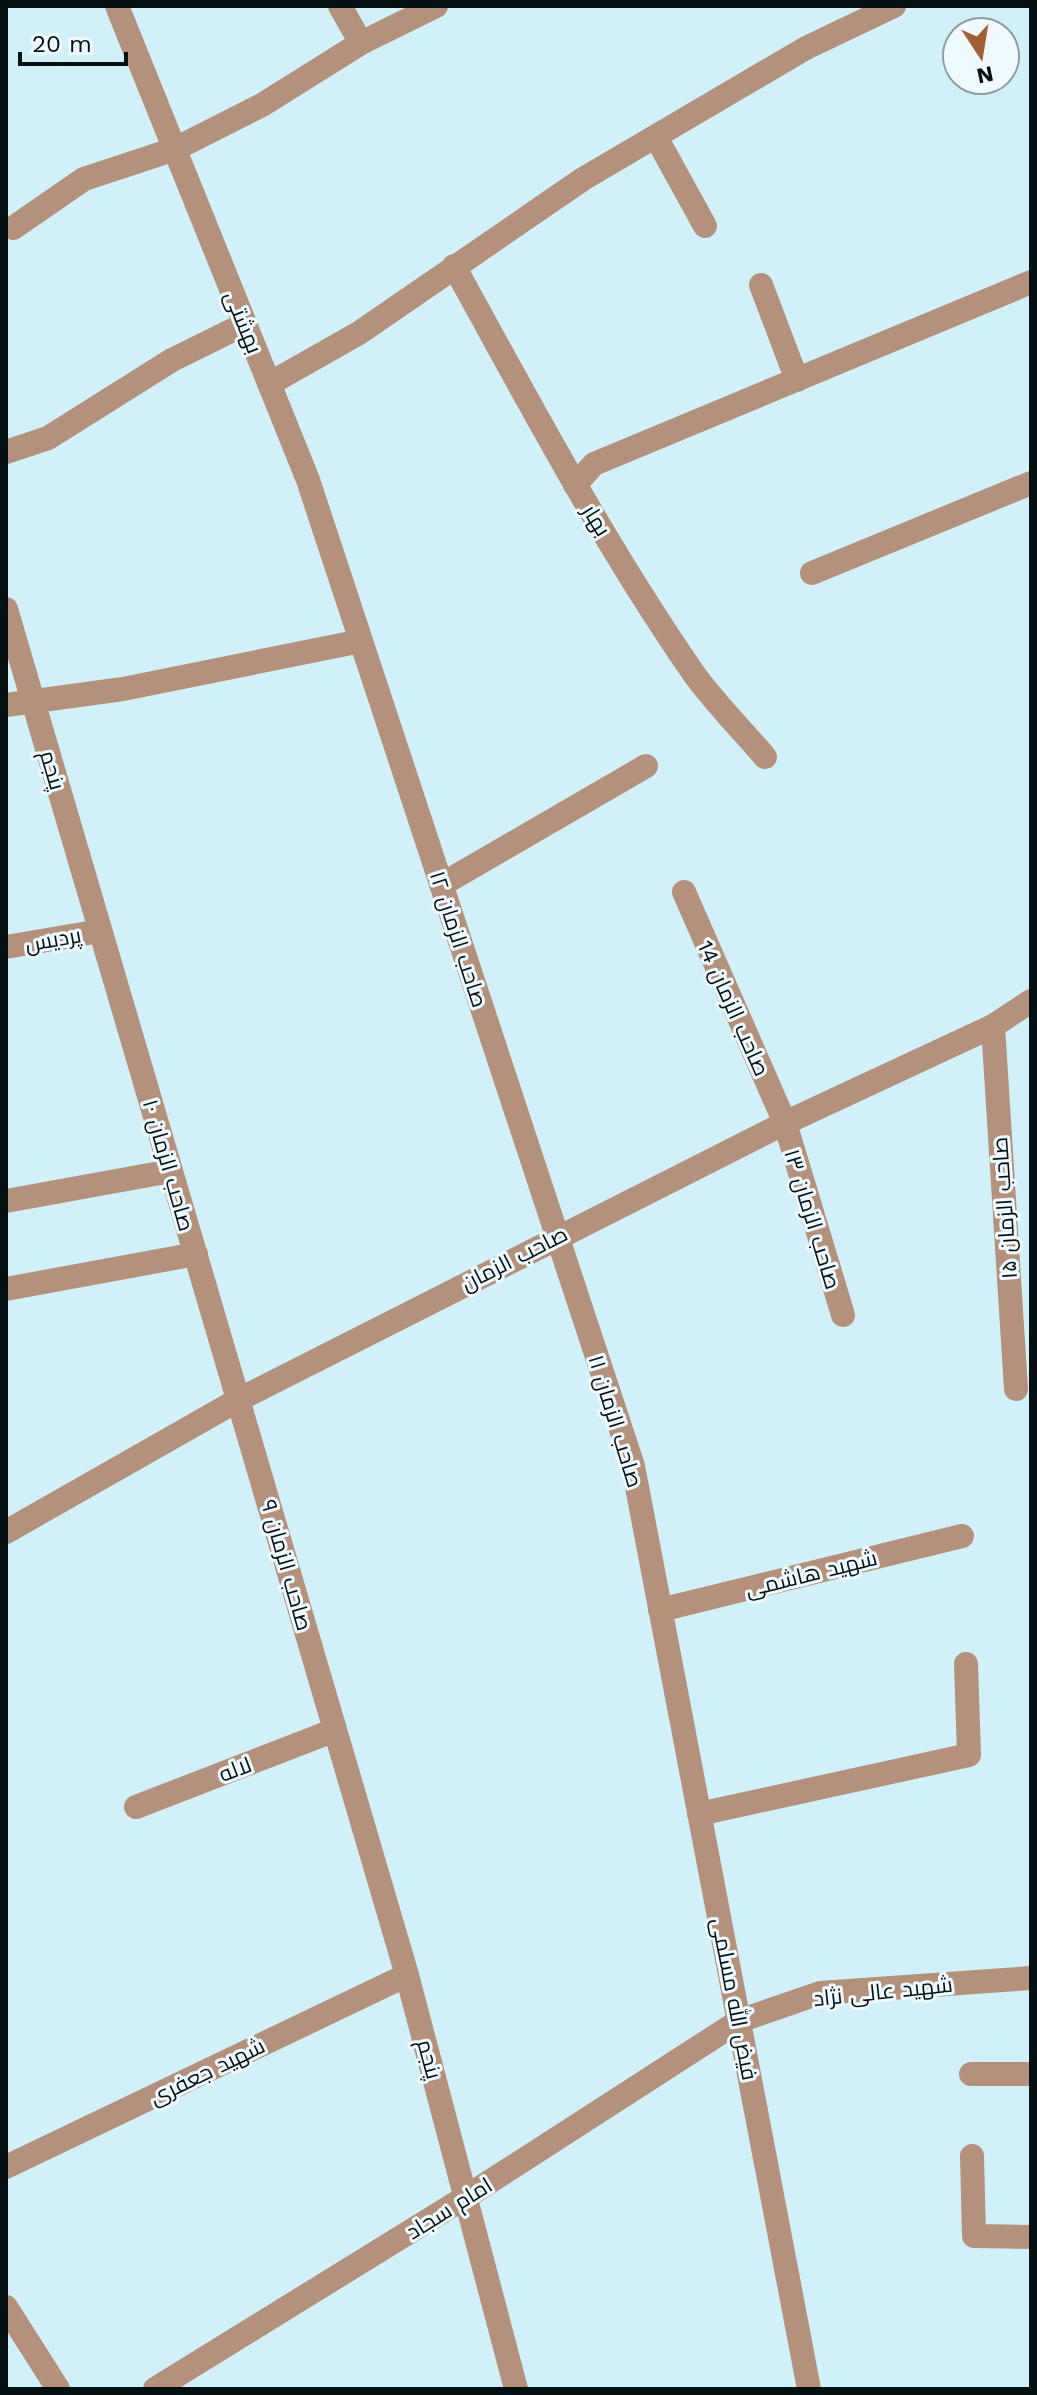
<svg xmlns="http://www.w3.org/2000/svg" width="1037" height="2395" font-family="'Work Sans',Cairo,sans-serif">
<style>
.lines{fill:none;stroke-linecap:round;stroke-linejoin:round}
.minor{stroke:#b5907a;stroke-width:24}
.labels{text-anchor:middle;stroke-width:6;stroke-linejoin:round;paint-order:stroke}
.street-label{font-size:22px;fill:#051013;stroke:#eefafe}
</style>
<rect width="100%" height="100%" fill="#d1f1fa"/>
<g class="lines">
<path class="minor" d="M 117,6 L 308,480 L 633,1466 L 809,2389
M 340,6 L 361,43
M 656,137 L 705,226
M 13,228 L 84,179 L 175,149 L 262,105 L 361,43 L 436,6
M 454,266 C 530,404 604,544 694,674 C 715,703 742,730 765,757
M 761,285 L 797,380
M 269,384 L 359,333 L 583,179 L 806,48 L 894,6
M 6,452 L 48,438 L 172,360 L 245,324
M 575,485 L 594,464 L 1031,282
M 812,573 L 1031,483
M 6,609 L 407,1975 L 516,2389
M 6,705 L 123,689 L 361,641
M 441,885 L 646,766
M 684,892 L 785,1123 L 843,1315
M 6,947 L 100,931
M 993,1026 L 1016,1389
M 6,1201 L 171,1171
M 6,1289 L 196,1254
M 6,1532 L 238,1400 L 785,1123 L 993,1026 L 1031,1001
M 660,1610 L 962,1536
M 136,1807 L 335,1730
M 699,1814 L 969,1755 L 966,1664
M 971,2074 L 1031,2074
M 972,2156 L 974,2236 L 1031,2237
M 6,2167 L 407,1975
M 6,2307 L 58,2389
M 155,2389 L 466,2197 L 739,2021 L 820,1993 L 1031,1978"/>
</g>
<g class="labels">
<g class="street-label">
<text transform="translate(244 322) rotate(68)" y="8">بهشتی</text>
<text transform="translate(597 520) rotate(58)" y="8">بهار</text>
<text transform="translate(53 770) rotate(74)" y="8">پنجم</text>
<text transform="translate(53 939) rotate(-10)" y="8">پردیس</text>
<text transform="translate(459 939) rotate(72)" y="8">صاحب الزمان ۱۲</text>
<text transform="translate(734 1008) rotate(66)" y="8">صاحب الزمان 14</text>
<text transform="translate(169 1165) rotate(74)" y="8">صاحب الزمان ۱۰</text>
<text transform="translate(1004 1208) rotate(-94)" y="8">صاحب الزمان ۱۵</text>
<text transform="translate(813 1219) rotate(73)" y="8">صاحب الزمان ۱۳</text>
<text transform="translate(514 1258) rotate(-27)" y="8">صاحب الزمان</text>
<text transform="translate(616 1421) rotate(73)" y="8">صاحب الزمان ۱۱</text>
<text transform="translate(287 1565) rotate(74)" y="8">صاحب الزمان ۹</text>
<text transform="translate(811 1573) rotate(-14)" y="8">شهید هاشمی</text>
<text transform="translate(235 1769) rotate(-21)" y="8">لاله</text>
<text transform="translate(883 1991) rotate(-6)" y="8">شهید عالی نژاد</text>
<text transform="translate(735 1999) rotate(79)" y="8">فیض الله مسلمی</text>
<text transform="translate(430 2059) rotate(75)" y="8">پنجم</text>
<text transform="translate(207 2071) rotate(-26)" y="8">شهید جعفری</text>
<text transform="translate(449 2208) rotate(-32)" y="8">امام سجاد</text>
</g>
</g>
<rect width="1037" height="2395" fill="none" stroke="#051013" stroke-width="16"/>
<g transform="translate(981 56) rotate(168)"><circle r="38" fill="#eefafe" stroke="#919ca0" stroke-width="2"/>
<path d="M0-6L14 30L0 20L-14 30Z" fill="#a35e31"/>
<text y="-12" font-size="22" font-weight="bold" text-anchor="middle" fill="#051013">N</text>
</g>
<path d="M20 52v12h106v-12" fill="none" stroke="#051013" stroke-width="4"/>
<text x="32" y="52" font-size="24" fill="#051013" stroke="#eefafe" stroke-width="6" paint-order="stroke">20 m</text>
</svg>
